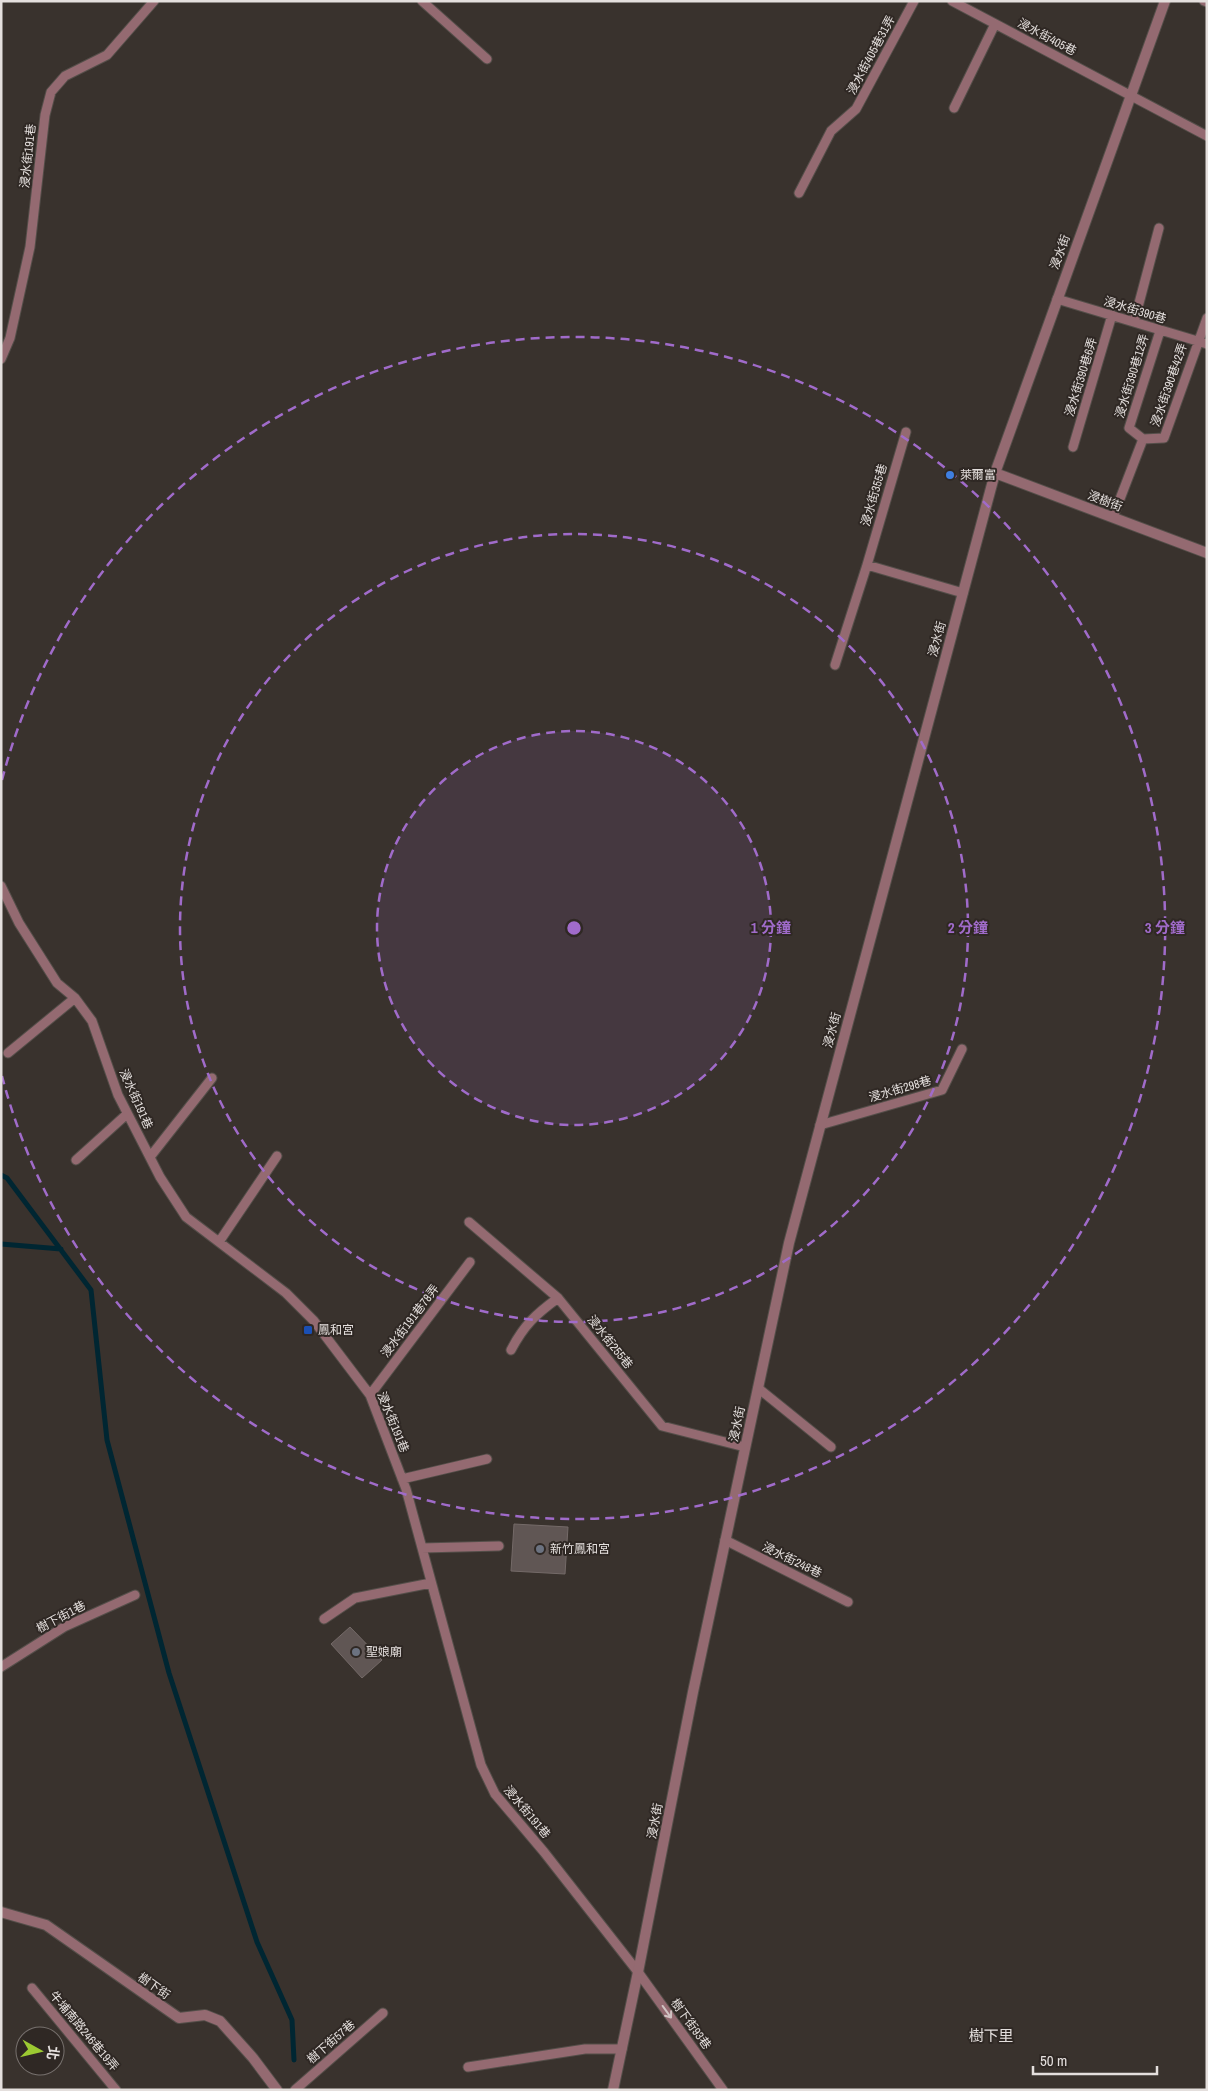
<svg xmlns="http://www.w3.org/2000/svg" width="1208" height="2091" font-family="'Archivo Narrow','Noto Sans TC',sans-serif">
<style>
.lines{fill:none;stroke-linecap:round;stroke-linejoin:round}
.stream{stroke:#002632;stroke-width:5}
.building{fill:#605654;stroke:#746a68}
.lane-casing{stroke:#544e49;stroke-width:11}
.street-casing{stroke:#544e49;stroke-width:12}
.lane{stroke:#946a71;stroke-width:9}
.street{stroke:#946a71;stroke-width:10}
.oneway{stroke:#d0c2c2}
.ring{fill:none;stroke:#a06bca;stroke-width:2.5;stroke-dasharray:9 6}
.shop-dot{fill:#3f7fe0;stroke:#2f2824;stroke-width:2}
.transit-dot{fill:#1a4fb4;stroke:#2f2824;stroke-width:2}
.worship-dot{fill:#6b7280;stroke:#2f2824;stroke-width:2}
.labels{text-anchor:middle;stroke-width:4;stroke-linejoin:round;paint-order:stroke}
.street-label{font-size:12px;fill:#e4dfdd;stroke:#2f2824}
.poi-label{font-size:12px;fill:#e4dfdd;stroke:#2f2824;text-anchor:start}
.quarter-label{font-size:15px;fill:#e4dfdd;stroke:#2f2824}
.centre{fill:#a06bca;stroke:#2f2824;stroke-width:2.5}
.ring-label{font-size:15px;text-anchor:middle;font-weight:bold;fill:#a06bca;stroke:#2f2824;stroke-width:4;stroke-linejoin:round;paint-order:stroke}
</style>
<rect width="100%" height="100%" fill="#39322d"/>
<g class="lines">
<path class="stream" d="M 1,1175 L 7,1178 L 91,1290 L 107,1440 L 169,1673 L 257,1942 L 292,2020 L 294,2060
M 1,1244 L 61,1249"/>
</g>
<path class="building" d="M 514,1524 L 568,1527 L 565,1574 L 511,1571 Z
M 350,1627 L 382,1660 L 362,1678 L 331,1644 Z"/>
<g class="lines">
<defs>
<path id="lane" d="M 422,1 L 487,59
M 952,1 L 1207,136
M 1204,1 L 1207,2
M 954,108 L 995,24
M 799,193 L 831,131 L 856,109 L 914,1
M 1057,299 L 1207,344
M 1134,322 L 1159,228
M 1160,331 L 1129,428 L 1143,439 L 1164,438 L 1207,318
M 1,359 L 10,338 L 30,247 L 45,115 L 51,92 L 65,76 L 107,55 L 154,1
M 1073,447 L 1112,315
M 1113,517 L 1143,439
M 867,565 L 963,593
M 835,665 L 867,565 L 906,432
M 1,886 L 19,923 L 57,983 L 75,998 L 92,1021 L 118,1095 L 160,1177 L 186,1217 L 286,1293 L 314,1321 L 370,1395 L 406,1489 L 481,1765 L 495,1794 L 544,1852 L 638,1972 L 723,2090
M 8,1053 L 75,998
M 820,1125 L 942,1090 L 962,1049
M 150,1157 L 212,1078
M 76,1160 L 127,1114
M 469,1222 L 558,1298 L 662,1426 L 745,1447
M 219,1242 L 277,1156
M 511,1350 C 524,1325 536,1314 558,1298
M 758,1388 L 831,1447
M 370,1395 L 470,1262
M 402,1479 L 487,1459
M 725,1540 L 848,1602
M 422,1548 L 499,1546
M 324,1619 L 355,1598 L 431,1583
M 1,1667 L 64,1627 L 135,1595
M 32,1988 L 116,2090
M 468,2067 L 585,2049 L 622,2049
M 295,2090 L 383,2013"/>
<path id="street" d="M 995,473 L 1207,553
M 1,1912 L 46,1925 L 179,2018 L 205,2015 L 220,2021 L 253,2058 L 277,2090
M 613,2090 L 638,1972 L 693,1692 L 789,1243 L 995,473 L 1165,1"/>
</defs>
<use href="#lane" class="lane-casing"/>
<use href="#street" class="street-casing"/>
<use href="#lane" class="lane"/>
<use href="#street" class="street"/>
</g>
<defs><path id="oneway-shaft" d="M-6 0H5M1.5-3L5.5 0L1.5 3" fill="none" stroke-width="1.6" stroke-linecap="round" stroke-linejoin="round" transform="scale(1.25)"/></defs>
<use class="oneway" href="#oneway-shaft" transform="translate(667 2012) rotate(54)"/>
<circle cx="574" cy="928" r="197" fill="#a06bca" fill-opacity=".12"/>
<g class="ring">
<circle cx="574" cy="928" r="197"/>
<circle cx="574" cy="928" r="394"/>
<path d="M2 780A591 591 0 1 1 2 1076"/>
</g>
<circle class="shop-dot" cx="950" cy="475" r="5"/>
<rect class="transit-dot" x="303" y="1325" width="10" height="10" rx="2.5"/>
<g class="worship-dot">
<circle cx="540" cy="1549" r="5"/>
<circle cx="356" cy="1652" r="5"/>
</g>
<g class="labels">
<g class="street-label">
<text transform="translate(1047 37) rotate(28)" y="4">浸水街405巷</text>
<text transform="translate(871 55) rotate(-62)" y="4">浸水街405巷31弄</text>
<text transform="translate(28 156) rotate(-84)" y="4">浸水街191巷</text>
<text transform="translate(1060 252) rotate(-70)" y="4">浸水街</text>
<text transform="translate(1135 310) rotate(17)" y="4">浸水街390巷</text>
<text transform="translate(1132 376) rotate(-73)" y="4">浸水街390巷12弄</text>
<text transform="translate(1081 377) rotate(-73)" y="4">浸水街390巷6弄</text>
<text transform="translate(1169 385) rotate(-71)" y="4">浸水街390巷42弄</text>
<text transform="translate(874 495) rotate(-74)" y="4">浸水街355巷</text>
<text transform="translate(1105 501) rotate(21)" y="4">浸樹街</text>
<text transform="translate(937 639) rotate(-75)" y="4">浸水街</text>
<text transform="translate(832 1030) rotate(-75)" y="4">浸水街</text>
<text transform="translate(900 1089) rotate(-16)" y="4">浸水街298巷</text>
<text transform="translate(136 1099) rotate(66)" y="4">浸水街191巷</text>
<text transform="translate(410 1321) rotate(-53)" y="4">浸水街191巷78弄</text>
<text transform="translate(610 1342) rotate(51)" y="4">浸水街255巷</text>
<text transform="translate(393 1422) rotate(68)" y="4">浸水街191巷</text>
<text transform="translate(737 1424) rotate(-78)" y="4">浸水街</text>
<text transform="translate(792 1560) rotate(26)" y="4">浸水街248巷</text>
<text transform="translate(61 1617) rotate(-28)" y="4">樹下街1巷</text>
<text transform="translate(527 1812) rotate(50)" y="4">浸水街191巷</text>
<text transform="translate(655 1821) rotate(-79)" y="4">浸水街</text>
<text transform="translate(154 1986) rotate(35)" y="4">樹下街</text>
<text transform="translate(691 2024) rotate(54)" y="4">樹下街93巷</text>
<text transform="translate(84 2031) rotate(50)" y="4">牛埔南路246巷19弄</text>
<text transform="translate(331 2042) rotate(-41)" y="4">樹下街57巷</text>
</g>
<g class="poi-label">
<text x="960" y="479">萊爾富</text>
<text x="318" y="1334">鳳和宮</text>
<text x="550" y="1553">新竹鳳和宮</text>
<text x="366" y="1656">聖娘廟</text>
</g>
<g class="quarter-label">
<text x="991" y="2041">樹下里</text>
</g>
</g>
<circle cx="574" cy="928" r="8" class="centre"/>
<g class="ring-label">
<text x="771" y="933">1 分鐘</text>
<text x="968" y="933">2 分鐘</text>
<text x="1165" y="933">3 分鐘</text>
</g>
<rect width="1208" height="2091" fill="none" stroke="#e4dfdd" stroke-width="5"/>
<g transform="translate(40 2051) rotate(98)"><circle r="24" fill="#2f2824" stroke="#77716e"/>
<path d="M0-4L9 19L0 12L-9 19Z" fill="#9cca32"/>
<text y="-8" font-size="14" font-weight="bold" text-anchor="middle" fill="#e4dfdd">北</text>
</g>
<path d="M1033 2066v8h124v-8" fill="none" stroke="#e4dfdd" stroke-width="2.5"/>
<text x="1040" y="2066" font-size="15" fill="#e4dfdd" stroke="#2f2824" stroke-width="4" paint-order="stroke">50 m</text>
</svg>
